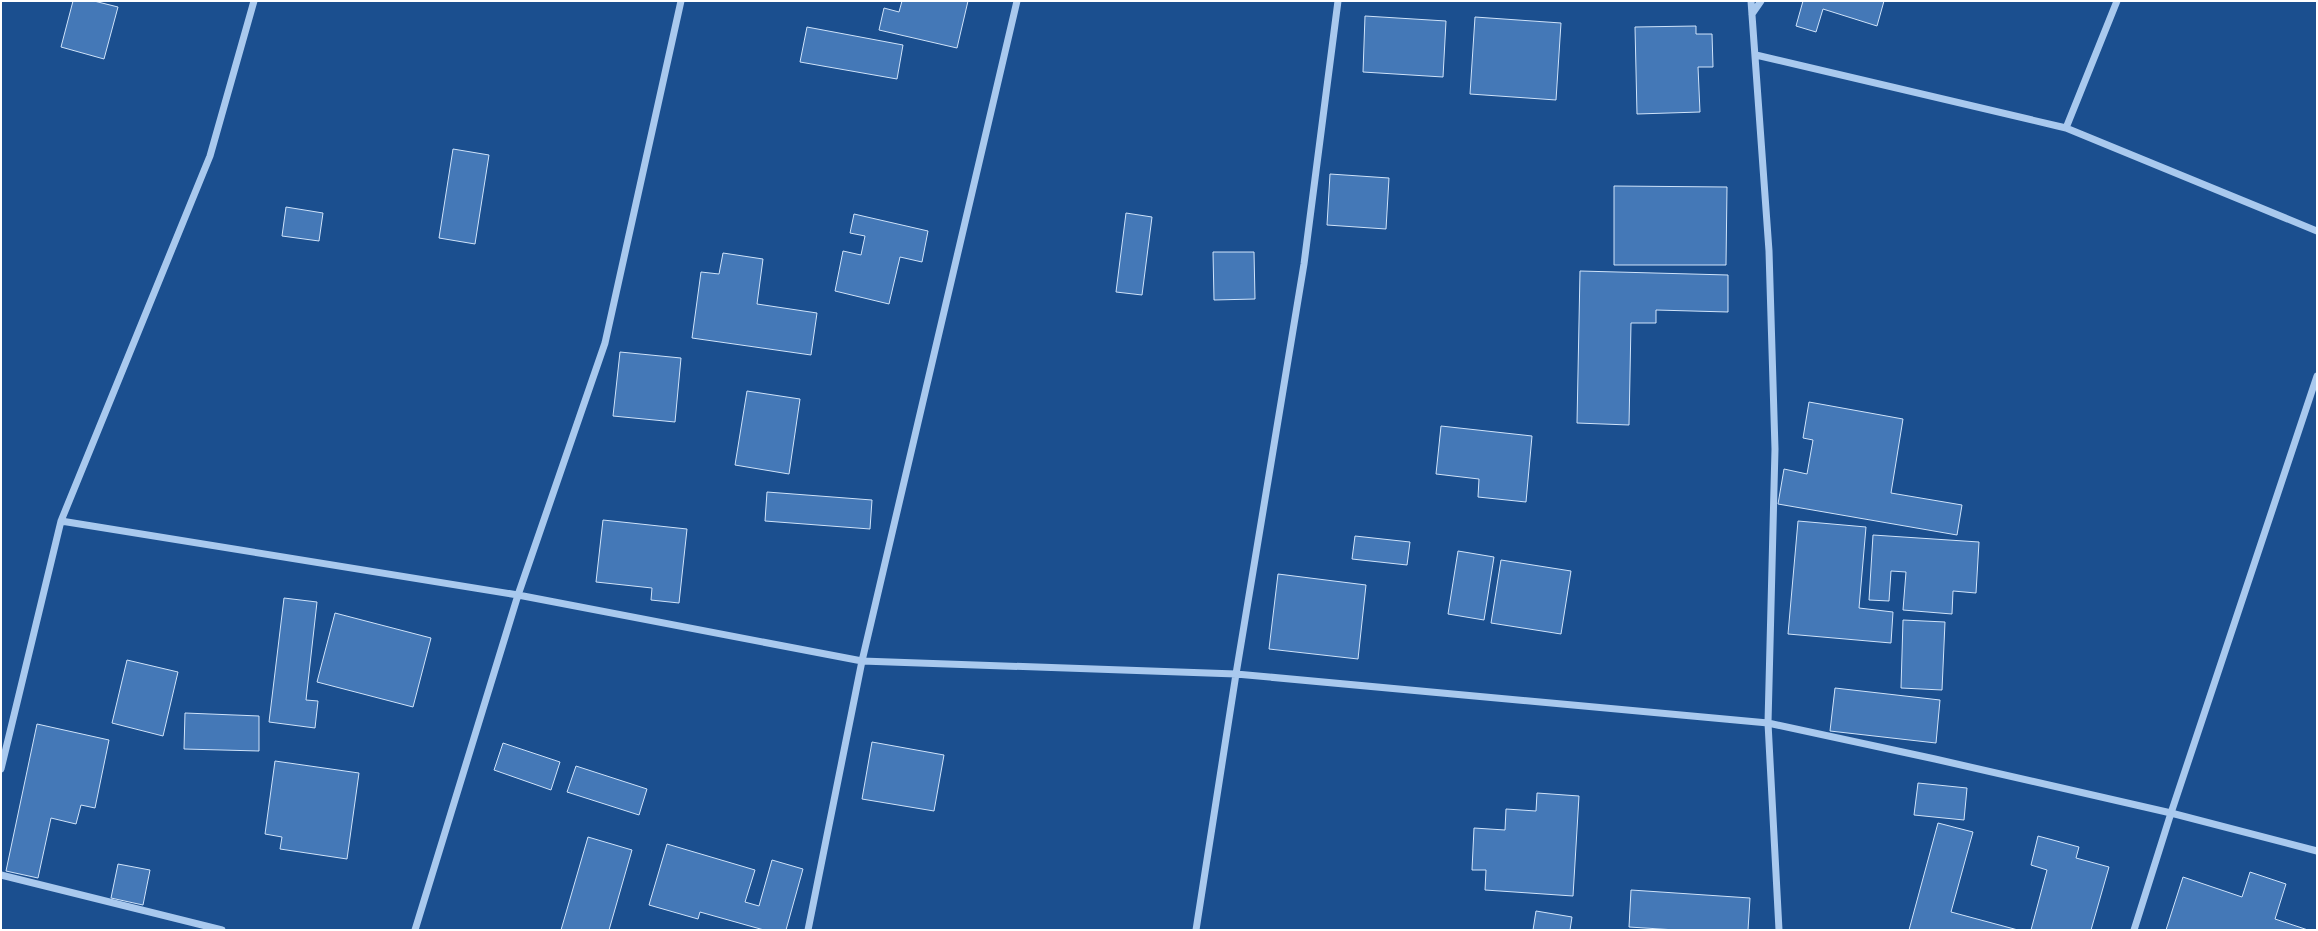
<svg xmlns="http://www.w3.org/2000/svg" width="2318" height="931" font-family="'Source Sans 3',sans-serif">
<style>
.building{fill:#4478b7;stroke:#cfe3fa}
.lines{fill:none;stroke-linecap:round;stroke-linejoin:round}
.minor{stroke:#a9c9ee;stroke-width:7}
</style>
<rect width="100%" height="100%" fill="#1b4f8f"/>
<path class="building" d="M 73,1 L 94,1 L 118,7 L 104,59 L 61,47 Z
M 902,1 L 968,1 L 957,48 L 879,30 L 884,8 L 899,12 Z
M 1803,1 L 1884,1 L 1877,26 L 1823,9 L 1816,32 L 1796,26 Z
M 1365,16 L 1446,21 L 1443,77 L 1363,72 Z
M 1475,17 L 1561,23 L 1556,100 L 1470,94 Z
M 1696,26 L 1696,34 L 1712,34 L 1713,67 L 1698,67 L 1700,112 L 1637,114 L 1635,27 Z
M 807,27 L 903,45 L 897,79 L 800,62 Z
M 453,149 L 489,155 L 475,244 L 439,238 Z
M 1330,174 L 1389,178 L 1386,229 L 1327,225 Z
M 1614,186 L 1727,187 L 1726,265 L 1614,265 Z
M 286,207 L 323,213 L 319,241 L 282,236 Z
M 1126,213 L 1152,217 L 1142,295 L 1116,292 Z
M 854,214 L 928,231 L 922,262 L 900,257 L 889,304 L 835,291 L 843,251 L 861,255 L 865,236 L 850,233 Z
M 1213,252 L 1254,252 L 1255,299 L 1214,300 Z
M 723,253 L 763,259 L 757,304 L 817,313 L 811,355 L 692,338 L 701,272 L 719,274 Z
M 1580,271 L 1728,275 L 1728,312 L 1656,310 L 1656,323 L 1631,323 L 1629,425 L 1577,423 Z
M 620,352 L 681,358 L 675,422 L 613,416 Z
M 747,391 L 800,399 L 789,474 L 735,465 Z
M 1809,402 L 1903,419 L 1891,493 L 1962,505 L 1957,535 L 1778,504 L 1784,469 L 1807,474 L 1813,440 L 1803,438 Z
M 1441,426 L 1532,436 L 1526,502 L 1478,497 L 1479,479 L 1436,474 Z
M 767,492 L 872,500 L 870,529 L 765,521 Z
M 603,520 L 687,529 L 679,603 L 651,600 L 652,588 L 596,582 Z
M 1798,521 L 1866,527 L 1859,608 L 1893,612 L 1891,643 L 1788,634 Z
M 1873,535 L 1979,542 L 1976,593 L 1953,591 L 1952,614 L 1903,610 L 1906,572 L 1891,571 L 1889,601 L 1869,600 Z
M 1355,536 L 1410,542 L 1407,565 L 1352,559 Z
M 1458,551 L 1494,557 L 1484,620 L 1448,614 Z
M 1501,560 L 1571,571 L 1561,634 L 1491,623 Z
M 1278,574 L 1366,585 L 1358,659 L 1269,649 Z
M 284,598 L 317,602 L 306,700 L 318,701 L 315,728 L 269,722 Z
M 335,613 L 431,638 L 413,707 L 317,682 Z
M 1903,620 L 1945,622 L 1942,690 L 1901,688 Z
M 127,660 L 178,672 L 163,736 L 112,723 Z
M 1835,688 L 1940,700 L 1936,743 L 1830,731 Z
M 185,713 L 259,716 L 259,751 L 184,749 Z
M 37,724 L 109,740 L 95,808 L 81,805 L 76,824 L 51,818 L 38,878 L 6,871 Z
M 872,742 L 944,755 L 934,811 L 862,799 Z
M 503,743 L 560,762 L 551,790 L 494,770 Z
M 275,761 L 359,773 L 347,859 L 280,849 L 282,837 L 265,834 Z
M 576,766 L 647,789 L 639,815 L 567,792 Z
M 1918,783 L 1967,788 L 1964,820 L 1914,815 Z
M 1537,793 L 1579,796 L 1573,896 L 1485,890 L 1486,870 L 1472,870 L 1474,828 L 1505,830 L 1506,809 L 1536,811 Z
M 1938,823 L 1973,832 L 1951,912 L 2018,930 L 1909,930 Z
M 2038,836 L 2079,847 L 2076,858 L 2109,867 L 2091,930 L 2031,930 L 2047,870 L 2031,865 Z
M 588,837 L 632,850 L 609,930 L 561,930 Z
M 667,844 L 755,870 L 745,902 L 759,906 L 772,860 L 803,869 L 786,930 L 764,930 L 700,912 L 698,919 L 649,905 Z
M 118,864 L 150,870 L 143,905 L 111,898 Z
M 2250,872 L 2286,884 L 2275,919 L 2308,930 L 2166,930 L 2183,877 L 2242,897 Z
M 1631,890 L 1750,898 L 1748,930 L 1676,930 L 1629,927 Z
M 1536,911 L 1572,917 L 1570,930 L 1533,930 Z"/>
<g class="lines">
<path class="minor" d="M 1751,1 L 1769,251 L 1775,449 L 1768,723 L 1779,930
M 1752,14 L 1761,1
M 1756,55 L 2066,128 L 2317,231
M 2066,128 L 2117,1
M 61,521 L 518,595 L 862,661 L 1236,674 L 1768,723 L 1935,759 L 2171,813 L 2317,851
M 1,769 L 61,521 L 210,156 L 254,1
M 1,875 L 222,930
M 415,930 L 518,595 L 605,343 L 681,1
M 808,930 L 862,661 L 1017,1
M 1196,930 L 1236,674 L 1304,264 L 1338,1
M 2134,930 L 2171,813 L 2317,376"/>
</g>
<rect width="2318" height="931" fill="none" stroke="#ffffff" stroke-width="4"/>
</svg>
